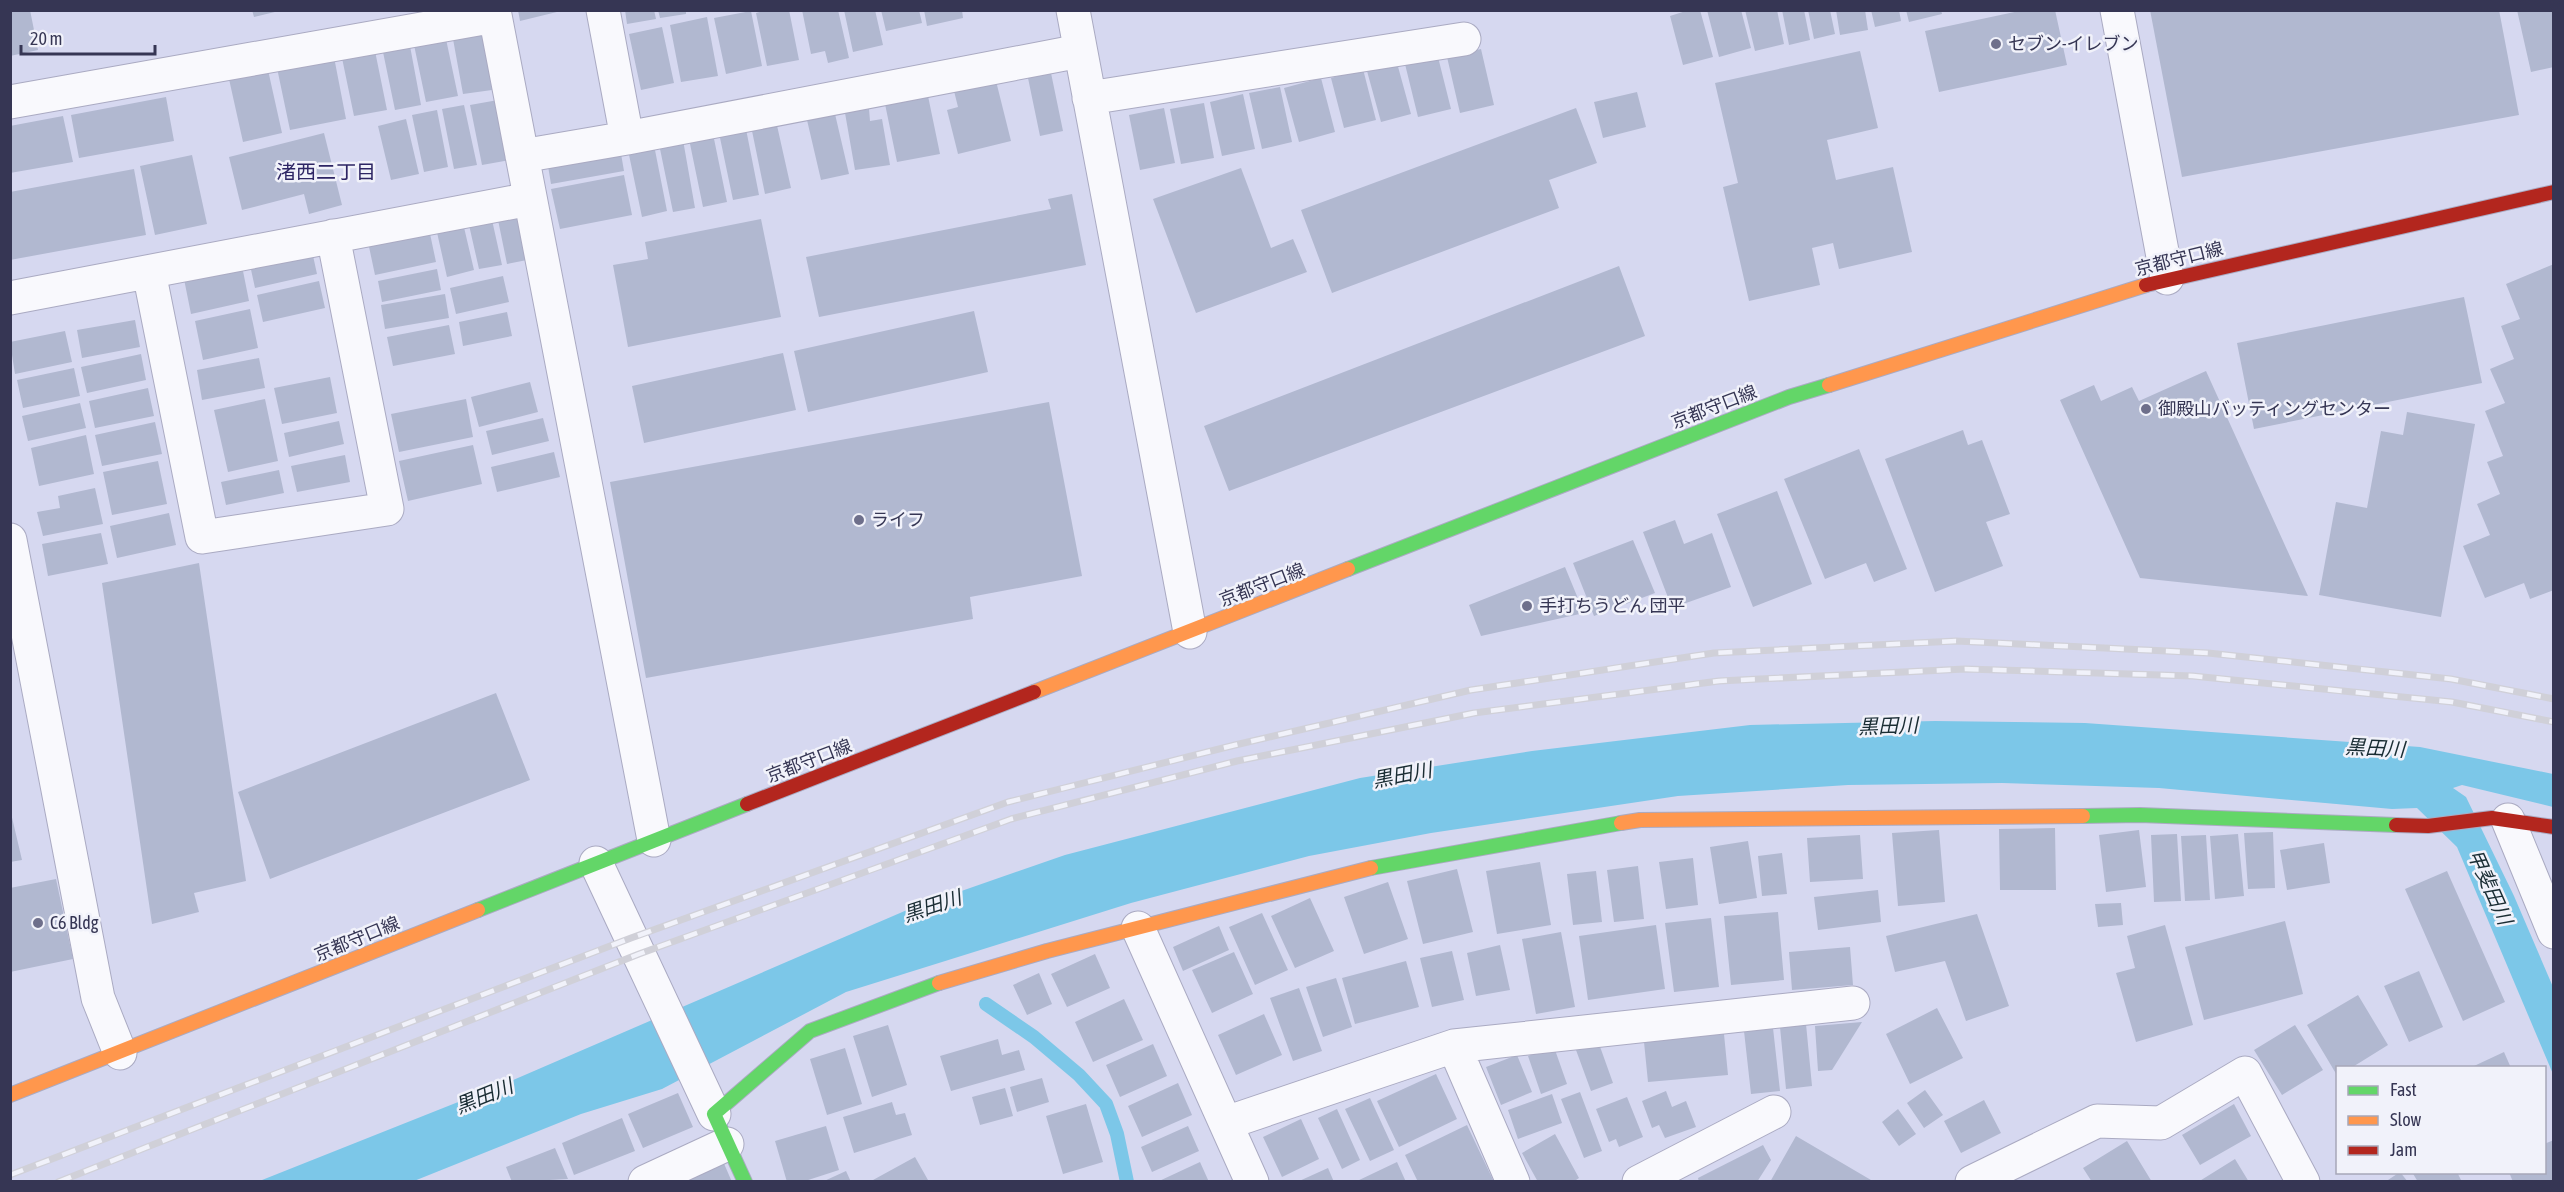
<svg xmlns="http://www.w3.org/2000/svg" width="2564" height="1192" font-family="'Asap Condensed','Noto Sans JP',sans-serif">
<style>
.water{fill:#7cc7e8}
.lines{fill:none;stroke-linecap:round;stroke-linejoin:round}
.stream{stroke:#7cc7e8;stroke-width:14}
.building{fill:#b1b8d0}
.street-casing{stroke:#aaaac2;stroke-width:35}
.fast-casing{stroke:#aaaac2;stroke-width:16}
.slow-casing{stroke:#aaaac2;stroke-width:16}
.jam-casing{stroke:#aaaac2;stroke-width:16}
.street{stroke:#f9f9fd;stroke-width:33}
.fast{stroke:#63d668;stroke-width:14}
.slow{stroke:#ff974d;stroke-width:14}
.jam{stroke:#b3261e;stroke-width:14}
.rail-casing{stroke:#d0d0d8;stroke-width:7}
.rail{stroke:#f1f2fa;stroke-width:4.5;stroke-dasharray:14;stroke-linecap:butt}
.poi-dot{fill:#6e6f8b;stroke:#f1f2fa;stroke-width:2}
.labels{text-anchor:middle;stroke-width:5;stroke-linejoin:round;paint-order:stroke}
.poi-label{font-size:18px;fill:#363654;stroke:#f1f2fa;text-anchor:start}
.street-label{font-size:18px;fill:#363654;stroke:#f1f2fa}
.neighbourhood-label{font-size:20px;fill:#2d2564;stroke:#f1f2fa}
.water-label{font-size:20px;font-style:italic;fill:#1a2d34;stroke:#f1f2fa}
</style>
<rect width="100%" height="100%" fill="#d6d8f0"/>
<path class="water" d="M 1935,721 L 2085,723 L 2420,747 L 2553,774 L 2553,807 L 2462,785 L 2453,788 L 2466,797 L 2514,896 L 2553,987 L 2553,1074 L 2457,847 L 2417,808 L 2392,809 L 2159,788 L 2002,783 L 1848,785 L 1678,796 L 1431,833 L 1309,856 L 1131,903 L 846,992 L 662,1089 L 581,1114 L 414,1181 L 257,1182 L 506,1083 L 907,910 L 1065,855 L 1360,778 L 1532,751 L 1750,725 Z"/>
<g class="lines">
<path class="stream" d="M 986,1004 L 1034,1037 L 1079,1075 L 1106,1104 L 1117,1134 L 1127,1182"/>
</g>
<path class="building" d="M 10,10 L 30,10 L 38,50 L 10,56 Z
M 252,10 L 279,10 L 279,11 L 254,17 Z
M 518,10 L 561,10 L 561,11 L 520,21 Z
M 625,10 L 654,10 L 656,19 L 627,24 Z
M 658,10 L 686,10 L 686,14 L 660,18 Z
M 767,10 L 789,10 L 799,60 L 767,66 L 756,13 Z
M 802,10 L 838,10 L 849,58 L 828,63 L 825,51 L 811,54 Z
M 844,10 L 875,10 L 883,45 L 853,52 Z
M 881,10 L 919,10 L 922,23 L 886,31 Z
M 924,10 L 962,10 L 963,18 L 927,26 Z
M 1689,10 L 1700,10 L 1713,57 L 1683,65 L 1670,16 Z
M 1707,10 L 1741,10 L 1751,48 L 1719,57 Z
M 1745,10 L 1777,10 L 1784,44 L 1755,51 Z
M 1782,10 L 1804,10 L 1810,40 L 1789,45 Z
M 1808,10 L 1830,10 L 1835,34 L 1814,39 Z
M 1836,10 L 1865,10 L 1868,30 L 1840,35 Z
M 1871,10 L 1899,10 L 1901,21 L 1875,27 Z
M 1906,10 L 1941,10 L 1942,14 L 1909,22 Z
M 2024,10 L 2055,10 L 2067,65 L 1939,92 L 1925,31 Z
M 2150,10 L 2499,10 L 2519,115 L 2182,177 Z
M 2517,10 L 2554,10 L 2554,67 L 2531,72 Z
M 751,11 L 762,66 L 726,74 L 714,18 Z
M 707,17 L 718,76 L 681,82 L 670,25 Z
M 662,27 L 674,83 L 641,90 L 629,34 Z
M 483,34 L 492,90 L 463,94 L 453,39 Z
M 446,39 L 458,96 L 426,102 L 414,45 Z
M 410,46 L 421,105 L 395,110 L 383,52 Z
M 1481,49 L 1494,105 L 1460,113 L 1447,57 Z
M 375,51 L 387,110 L 354,116 L 342,58 Z
M 1860,51 L 1878,128 L 1827,140 L 1836,180 L 1893,167 L 1912,252 L 1839,269 L 1833,243 L 1812,248 L 1820,285 L 1749,301 L 1723,187 L 1738,183 L 1715,83 Z
M 1437,53 L 1451,109 L 1418,117 L 1404,60 Z
M 334,57 L 346,119 L 290,130 L 277,68 Z
M 1397,63 L 1411,114 L 1381,122 L 1367,71 Z
M 1363,69 L 1376,120 L 1344,128 L 1331,78 Z
M 268,70 L 282,133 L 243,142 L 229,79 Z
M 1051,73 L 1063,131 L 1040,136 L 1028,78 Z
M 995,77 L 1011,141 L 958,154 L 947,110 L 958,107 L 953,87 Z
M 1321,78 L 1335,132 L 1299,142 L 1284,88 Z
M 1280,87 L 1292,142 L 1262,149 L 1249,93 Z
M 1637,92 L 1646,127 L 1603,138 L 1594,102 Z
M 1243,94 L 1255,149 L 1222,156 L 1210,102 Z
M 928,96 L 940,154 L 897,162 L 885,104 Z
M 166,97 L 174,141 L 79,158 L 71,115 Z
M 498,100 L 510,160 L 482,165 L 470,105 Z
M 1204,103 L 1214,158 L 1181,164 L 1170,109 Z
M 464,105 L 477,165 L 454,169 L 442,109 Z
M 1164,108 L 1175,163 L 1140,170 L 1129,115 Z
M 1576,108 L 1597,163 L 1549,180 L 1559,208 L 1332,293 L 1301,210 Z
M 869,109 L 870,121 L 882,119 L 890,165 L 855,170 L 845,113 Z
M 437,110 L 448,167 L 424,172 L 412,115 Z
M 835,114 L 849,174 L 821,180 L 807,120 Z
M 63,116 L 73,162 L 10,173 L 10,126 Z
M 406,119 L 419,174 L 391,180 L 378,126 Z
M 776,121 L 791,188 L 765,194 L 751,126 Z
M 746,129 L 759,195 L 733,200 L 719,133 Z
M 324,133 L 342,205 L 309,214 L 304,194 L 242,210 L 229,157 Z
M 713,134 L 727,202 L 703,207 L 689,139 Z
M 683,140 L 695,208 L 673,212 L 659,144 Z
M 654,145 L 667,211 L 642,217 L 628,150 Z
M 620,148 L 624,171 L 551,184 L 547,160 Z
M 192,155 L 207,224 L 155,235 L 140,166 Z
M 1241,168 L 1271,248 L 1293,239 L 1307,272 L 1196,313 L 1153,199 Z
M 134,169 L 146,235 L 10,260 L 10,192 Z
M 624,175 L 632,215 L 560,229 L 551,189 Z
M 1072,194 L 1086,265 L 819,317 L 806,257 L 1051,209 L 1048,199 Z
M 523,215 L 532,259 L 507,264 L 498,220 Z
M 761,219 L 781,317 L 628,347 L 613,265 L 648,259 L 645,242 Z
M 492,220 L 502,265 L 479,269 L 469,225 Z
M 463,223 L 474,270 L 447,277 L 436,228 Z
M 429,229 L 436,262 L 375,275 L 368,242 Z
M 312,251 L 317,274 L 255,288 L 250,265 Z
M 2554,264 L 2554,590 L 2530,599 L 2524,583 L 2485,598 L 2463,546 L 2490,535 L 2477,504 L 2500,494 L 2487,462 L 2503,456 L 2485,411 L 2505,403 L 2490,369 L 2514,359 L 2501,326 L 2520,319 L 2506,284 Z
M 242,266 L 249,301 L 191,314 L 184,279 Z
M 1619,266 L 1645,336 L 1229,491 L 1204,426 Z
M 437,269 L 441,290 L 382,302 L 378,281 Z
M 503,276 L 509,302 L 456,314 L 450,288 Z
M 319,281 L 325,308 L 263,322 L 257,295 Z
M 445,294 L 449,318 L 385,329 L 381,305 Z
M 2464,297 L 2482,383 L 2254,429 L 2237,343 Z
M 250,309 L 258,348 L 203,360 L 195,321 Z
M 974,311 L 988,372 L 808,412 L 794,351 Z
M 507,312 L 512,336 L 463,346 L 459,322 Z
M 135,320 L 140,347 L 82,358 L 77,330 Z
M 449,325 L 455,354 L 393,366 L 387,337 Z
M 65,331 L 72,362 L 15,374 L 10,342 Z
M 783,353 L 796,410 L 644,443 L 632,386 Z
M 141,354 L 146,380 L 87,393 L 81,367 Z
M 259,358 L 265,388 L 202,400 L 197,370 Z
M 74,368 L 80,396 L 23,408 L 17,380 Z
M 2206,371 L 2308,596 L 2140,578 L 2060,400 L 2094,385 L 2101,401 L 2132,387 L 2139,401 Z
M 330,377 L 337,413 L 282,424 L 274,388 Z
M 530,382 L 538,412 L 479,427 L 471,397 Z
M 148,388 L 154,416 L 95,428 L 89,401 Z
M 265,399 L 278,461 L 228,472 L 214,410 Z
M 466,399 L 473,437 L 399,452 L 391,414 Z
M 1049,402 L 1082,576 L 970,597 L 973,619 L 646,678 L 610,482 Z
M 80,403 L 86,428 L 28,441 L 22,416 Z
M 2407,412 L 2475,424 L 2441,617 L 2319,595 L 2336,502 L 2367,508 L 2381,431 L 2403,435 Z
M 543,418 L 549,441 L 492,455 L 486,431 Z
M 339,421 L 344,444 L 289,457 L 284,433 Z
M 155,422 L 162,454 L 102,466 L 95,435 Z
M 1963,430 L 1968,445 L 1982,440 L 2010,514 L 1986,522 L 2003,566 L 1935,592 L 1885,459 Z
M 86,435 L 94,474 L 39,486 L 31,448 Z
M 473,445 L 482,484 L 408,501 L 399,461 Z
M 1859,449 L 1907,569 L 1874,582 L 1866,563 L 1825,579 L 1784,479 Z
M 554,452 L 560,477 L 497,492 L 491,467 Z
M 345,455 L 350,482 L 297,492 L 291,466 Z
M 158,461 L 167,504 L 112,515 L 103,472 Z
M 279,470 L 284,493 L 226,505 L 221,482 Z
M 95,488 L 103,524 L 43,536 L 37,512 L 60,508 L 58,496 Z
M 1777,491 L 1812,584 L 1753,607 L 1717,514 Z
M 169,513 L 176,545 L 117,558 L 110,526 Z
M 1675,520 L 1684,544 L 1712,533 L 1731,587 L 1672,608 L 1643,532 Z
M 101,533 L 108,564 L 48,576 L 42,544 Z
M 1633,540 L 1655,593 L 1594,616 L 1573,563 Z
M 199,563 L 246,881 L 194,893 L 199,912 L 152,924 L 102,583 Z
M 1565,567 L 1584,613 L 1481,636 L 1469,605 Z
M 496,693 L 530,780 L 270,879 L 238,792 Z
M 10,809 L 22,860 L 10,862 Z
M 2055,828 L 2056,890 L 2000,890 L 1999,829 Z
M 1939,830 L 1945,902 L 1898,906 L 1892,833 Z
M 2139,830 L 2146,887 L 2106,892 L 2099,835 Z
M 2273,832 L 2275,888 L 2248,889 L 2244,833 Z
M 2177,834 L 2181,901 L 2154,902 L 2151,835 Z
M 2238,834 L 2244,896 L 2215,899 L 2210,836 Z
M 1860,835 L 1863,879 L 1810,882 L 1807,838 Z
M 2206,835 L 2210,900 L 2185,901 L 2181,836 Z
M 1748,841 L 1757,898 L 1719,904 L 1710,847 Z
M 2324,843 L 2330,883 L 2287,890 L 2280,850 Z
M 1782,853 L 1787,894 L 1762,896 L 1758,856 Z
M 1693,858 L 1698,905 L 1666,909 L 1659,862 Z
M 1540,862 L 1551,925 L 1497,934 L 1486,871 Z
M 1638,866 L 1644,919 L 1614,922 L 1607,870 Z
M 1457,869 L 1473,932 L 1423,944 L 1407,881 Z
M 1596,871 L 1602,922 L 1573,925 L 1567,874 Z
M 2447,871 L 2505,1002 L 2463,1021 L 2405,889 Z
M 56,879 L 73,959 L 10,972 L 10,888 Z
M 1388,882 L 1408,939 L 1364,954 L 1344,897 Z
M 1878,890 L 1881,922 L 1818,930 L 1814,897 Z
M 1310,898 L 1334,951 L 1295,968 L 1271,916 Z
M 2121,903 L 2123,925 L 2098,927 L 2095,904 Z
M 1778,912 L 1784,980 L 1731,985 L 1724,916 Z
M 1262,913 L 1288,970 L 1255,985 L 1229,927 Z
M 1977,914 L 2009,1006 L 1966,1021 L 1945,961 L 1895,972 L 1886,936 Z
M 1711,918 L 1719,987 L 1674,992 L 1665,923 Z
M 2285,921 L 2303,994 L 2204,1020 L 2185,947 Z
M 1656,925 L 1665,989 L 1588,1000 L 1579,936 Z
M 2165,925 L 2193,1025 L 2136,1042 L 2116,973 L 2135,968 L 2127,936 Z
M 1219,926 L 1229,950 L 1183,971 L 1173,947 Z
M 1561,932 L 1575,1007 L 1536,1014 L 1522,939 Z
M 1500,945 L 1510,990 L 1476,996 L 1467,953 Z
M 1850,947 L 1853,985 L 1792,990 L 1789,952 Z
M 1452,951 L 1464,1000 L 1432,1007 L 1420,958 Z
M 1234,952 L 1253,994 L 1212,1013 L 1192,970 Z
M 1095,954 L 1110,988 L 1067,1007 L 1051,974 Z
M 1406,961 L 1419,1007 L 1355,1024 L 1342,978 Z
M 2419,971 L 2443,1027 L 2409,1042 L 2384,986 Z
M 1039,973 L 1052,1004 L 1027,1015 L 1013,985 Z
M 1336,978 L 1352,1027 L 1323,1037 L 1306,987 Z
M 1299,988 L 1322,1051 L 1293,1061 L 1270,998 Z
M 2358,995 L 2388,1045 L 2351,1068 L 2338,1068 L 2338,1077 L 2307,1025 Z
M 1124,999 L 1143,1040 L 1093,1062 L 1075,1022 Z
M 1937,1008 L 1963,1058 L 1910,1084 L 1886,1034 Z
M 1264,1014 L 1282,1055 L 1236,1075 L 1218,1035 Z
M 1862,1022 L 1832,1070 L 1818,1071 L 1815,1026 Z
M 1806,1024 L 1812,1086 L 1786,1089 L 1780,1027 Z
M 888,1025 L 907,1085 L 872,1097 L 853,1036 Z
M 2295,1025 L 2323,1070 L 2282,1095 L 2254,1050 Z
M 1773,1028 L 1780,1091 L 1751,1094 L 1744,1031 Z
M 1724,1034 L 1728,1075 L 1648,1082 L 1644,1042 Z
M 998,1039 L 1002,1055 L 1019,1050 L 1025,1070 L 951,1091 L 940,1056 Z
M 1598,1041 L 1613,1083 L 1591,1091 L 1576,1050 Z
M 1153,1044 L 1167,1076 L 1120,1097 L 1106,1065 Z
M 1554,1047 L 1567,1084 L 1541,1094 L 1528,1056 Z
M 845,1048 L 862,1104 L 827,1115 L 810,1059 Z
M 2504,1052 L 2511,1068 L 2474,1068 L 2474,1066 Z
M 1517,1055 L 1532,1092 L 1501,1105 L 1486,1067 Z
M 1436,1074 L 1457,1119 L 1399,1147 L 1377,1101 Z
M 1042,1078 L 1049,1102 L 1017,1112 L 1010,1087 Z
M 1178,1083 L 1192,1115 L 1142,1137 L 1128,1106 Z
M 1005,1088 L 1013,1116 L 980,1125 L 972,1097 Z
M 1925,1090 L 1943,1115 L 1924,1128 L 1907,1103 Z
M 1666,1091 L 1672,1107 L 1686,1101 L 1696,1127 L 1665,1138 L 1659,1125 L 1652,1128 L 1642,1101 Z
M 1580,1092 L 1602,1151 L 1584,1158 L 1561,1099 Z
M 678,1093 L 693,1127 L 643,1148 L 628,1114 Z
M 1552,1094 L 1562,1123 L 1518,1139 L 1508,1110 Z
M 1627,1097 L 1643,1137 L 1619,1147 L 1616,1139 L 1609,1142 L 1596,1109 Z
M 1370,1098 L 1394,1150 L 1370,1161 L 1345,1109 Z
M 1984,1100 L 2001,1133 L 1961,1153 L 1944,1121 Z
M 892,1102 L 896,1115 L 905,1113 L 912,1135 L 854,1153 L 843,1117 Z
M 1086,1104 L 1103,1162 L 1063,1174 L 1046,1116 Z
M 2234,1104 L 2251,1136 L 2200,1165 L 2182,1135 Z
M 1337,1109 L 1360,1160 L 1342,1169 L 1318,1118 Z
M 1898,1109 L 1916,1134 L 1899,1146 L 1882,1122 Z
M 622,1118 L 635,1151 L 574,1175 L 562,1143 Z
M 1301,1119 L 1319,1159 L 1282,1177 L 1263,1137 Z
M 1467,1125 L 1494,1182 L 1418,1182 L 1405,1155 Z
M 826,1126 L 839,1170 L 802,1182 L 787,1182 L 775,1141 Z
M 1188,1126 L 1199,1151 L 1152,1172 L 1141,1147 Z
M 1555,1134 L 1579,1178 L 1573,1182 L 1538,1182 L 1522,1153 Z
M 1796,1136 L 1871,1180 L 1870,1182 L 1770,1182 Z
M 2554,1140 L 2554,1182 L 2513,1182 L 2509,1172 L 2544,1172 L 2544,1144 Z
M 2127,1141 L 2152,1182 L 2092,1182 L 2083,1168 Z
M 1763,1145 L 1771,1160 L 1757,1182 L 1699,1182 L 1698,1178 Z
M 555,1148 L 568,1179 L 512,1182 L 506,1167 Z
M 915,1157 L 928,1180 L 874,1182 L 873,1180 Z
M 722,1159 L 732,1182 L 681,1182 Z
M 2235,1159 L 2249,1182 L 2198,1182 Z
M 1200,1162 L 1209,1182 L 1157,1182 Z
M 1397,1162 L 1406,1182 L 1355,1182 Z
M 1328,1168 L 1334,1182 L 1297,1182 Z
M 846,1171 L 851,1182 L 822,1182 Z
M 2400,1172 L 2408,1182 L 2385,1182 Z
M 2412,1172 L 2457,1172 L 2462,1182 L 2418,1182 Z"/>
<g class="lines">
<defs>
<path id="street" d="M 494,10 L 654,840
M 603,10 L 627,138 L 1080,51
M 1073,10 L 1190,632
M 2117,10 L 2167,278
M 1089,98 L 1464,39
M 10,102 L 495,16
M 522,156 L 627,138
M 149,272 L 202,537 L 387,509 L 333,236
M 10,298 L 530,199
M 10,540 L 98,998 L 120,1053
M 2508,820 L 2554,932
M 596,863 L 714,1114
M 1138,928 L 1252,1182
M 1454,1046 L 1513,1182
M 1226,1123 L 1454,1046 L 1853,1003
M 645,1182 L 727,1144
M 1639,1182 L 1774,1112
M 1972,1182 L 2097,1121 L 2161,1123 L 2245,1073 L 2303,1182"/>
<path id="fast" d="M 1348,569 L 1789,397 L 1829,385
M 2083,816 L 2140,815 L 2396,825
M 1371,868 L 1621,823
M 478,910 L 747,804
M 745,1182 L 714,1114 L 810,1031 L 939,983"/>
<path id="slow" d="M 1829,385 L 2146,285
M 1034,692 L 1348,569
M 1621,823 L 1640,820 L 2083,816
M 939,983 L 1047,951 L 1371,868
M 10,1095 L 478,910"/>
<path id="jam" d="M 2146,285 L 2554,192
M 747,804 L 1034,692
M 2396,825 L 2428,826 L 2492,818 L 2554,827"/>
</defs>
<use href="#street" class="street-casing"/>
<use href="#fast" class="fast-casing"/>
<use href="#slow" class="slow-casing"/>
<use href="#jam" class="jam-casing"/>
<use href="#street" class="street"/>
<use href="#fast" class="fast"/>
<use href="#slow" class="slow"/>
<use href="#jam" class="jam"/>
<defs>
<path id="rail" d="M 10,1175 L 631,938 L 1008,802 L 1235,745 L 1471,690 L 1714,653 L 1956,641 L 2208,653 L 2451,679 L 2554,699
M 58,1182 L 639,954 L 1011,819 L 1237,761 L 1474,713 L 1719,681 L 1965,669 L 2193,676 L 2452,702 L 2554,722"/>
</defs>
<use href="#rail" class="rail-casing"/>
<use href="#rail" class="rail"/>
</g>
<g class="poi-dot">
<circle cx="1996" cy="44" r="6"/>
<circle cx="2146" cy="409" r="6"/>
<circle cx="859" cy="520" r="6"/>
<circle cx="1527" cy="606" r="6"/>
<circle cx="38" cy="923" r="6"/>
</g>
<g class="labels">
<g class="poi-label">
<text x="2008" y="50">セブン-イレブン</text>
<text x="2158" y="415">御殿山バッティングセンター</text>
<text x="871" y="526">ライフ</text>
<text x="1539" y="612">手打ちうどん 団平</text>
<text x="50" y="929">C6 Bldg</text>
</g>
<g class="street-label">
<text transform="translate(2179 259) rotate(-14)" y="6">京都守口線</text>
<text transform="translate(1714 407) rotate(-21)" y="6">京都守口線</text>
<text transform="translate(1262 585) rotate(-21)" y="6">京都守口線</text>
<text transform="translate(809 761) rotate(-21)" y="6">京都守口線</text>
<text transform="translate(357 939) rotate(-22)" y="6">京都守口線</text>
</g>
<g class="neighbourhood-label">
<text x="326" y="179">渚西二丁目</text>
</g>
<g class="water-label">
<text transform="translate(1888 726) rotate(-2)" y="7">黒田川</text>
<text transform="translate(2375 748) rotate(3)" y="7">黒田川</text>
<text transform="translate(1402 775) rotate(-11)" y="7">黒田川</text>
<text transform="translate(2490 887) rotate(66)" y="7">甲斐田川</text>
<text transform="translate(932 906) rotate(-18)" y="7">黒田川</text>
<text transform="translate(484 1096) rotate(-22)" y="7">黒田川</text>
</g>
</g>
<rect width="2564" height="1192" fill="none" stroke="#363654" stroke-width="24"/>
<rect x="2336" y="1066" width="210" height="108" fill="#f1f2fa" stroke="#a6a7b8" stroke-width="1.5"/>
<rect x="2348" y="1086" width="30" height="9" fill="#63d668" stroke="#a6a7b8" stroke-width="1.5"/>
<text x="2390" y="1096" font-size="18" fill="#363654">Fast</text>
<rect x="2348" y="1116" width="30" height="9" fill="#ff974d" stroke="#a6a7b8" stroke-width="1.5"/>
<text x="2390" y="1126" font-size="18" fill="#363654">Slow</text>
<rect x="2348" y="1146" width="30" height="9" fill="#b3261e" stroke="#a6a7b8" stroke-width="1.5"/>
<text x="2390" y="1156" font-size="18" fill="#363654">Jam</text>
<path d="M21 45v9h134v-9" fill="none" stroke="#363654" stroke-width="3"/>
<text x="30" y="45" font-size="18" fill="#363654" stroke="#f1f2fa" stroke-width="4.5" paint-order="stroke">20 m</text>
</svg>
